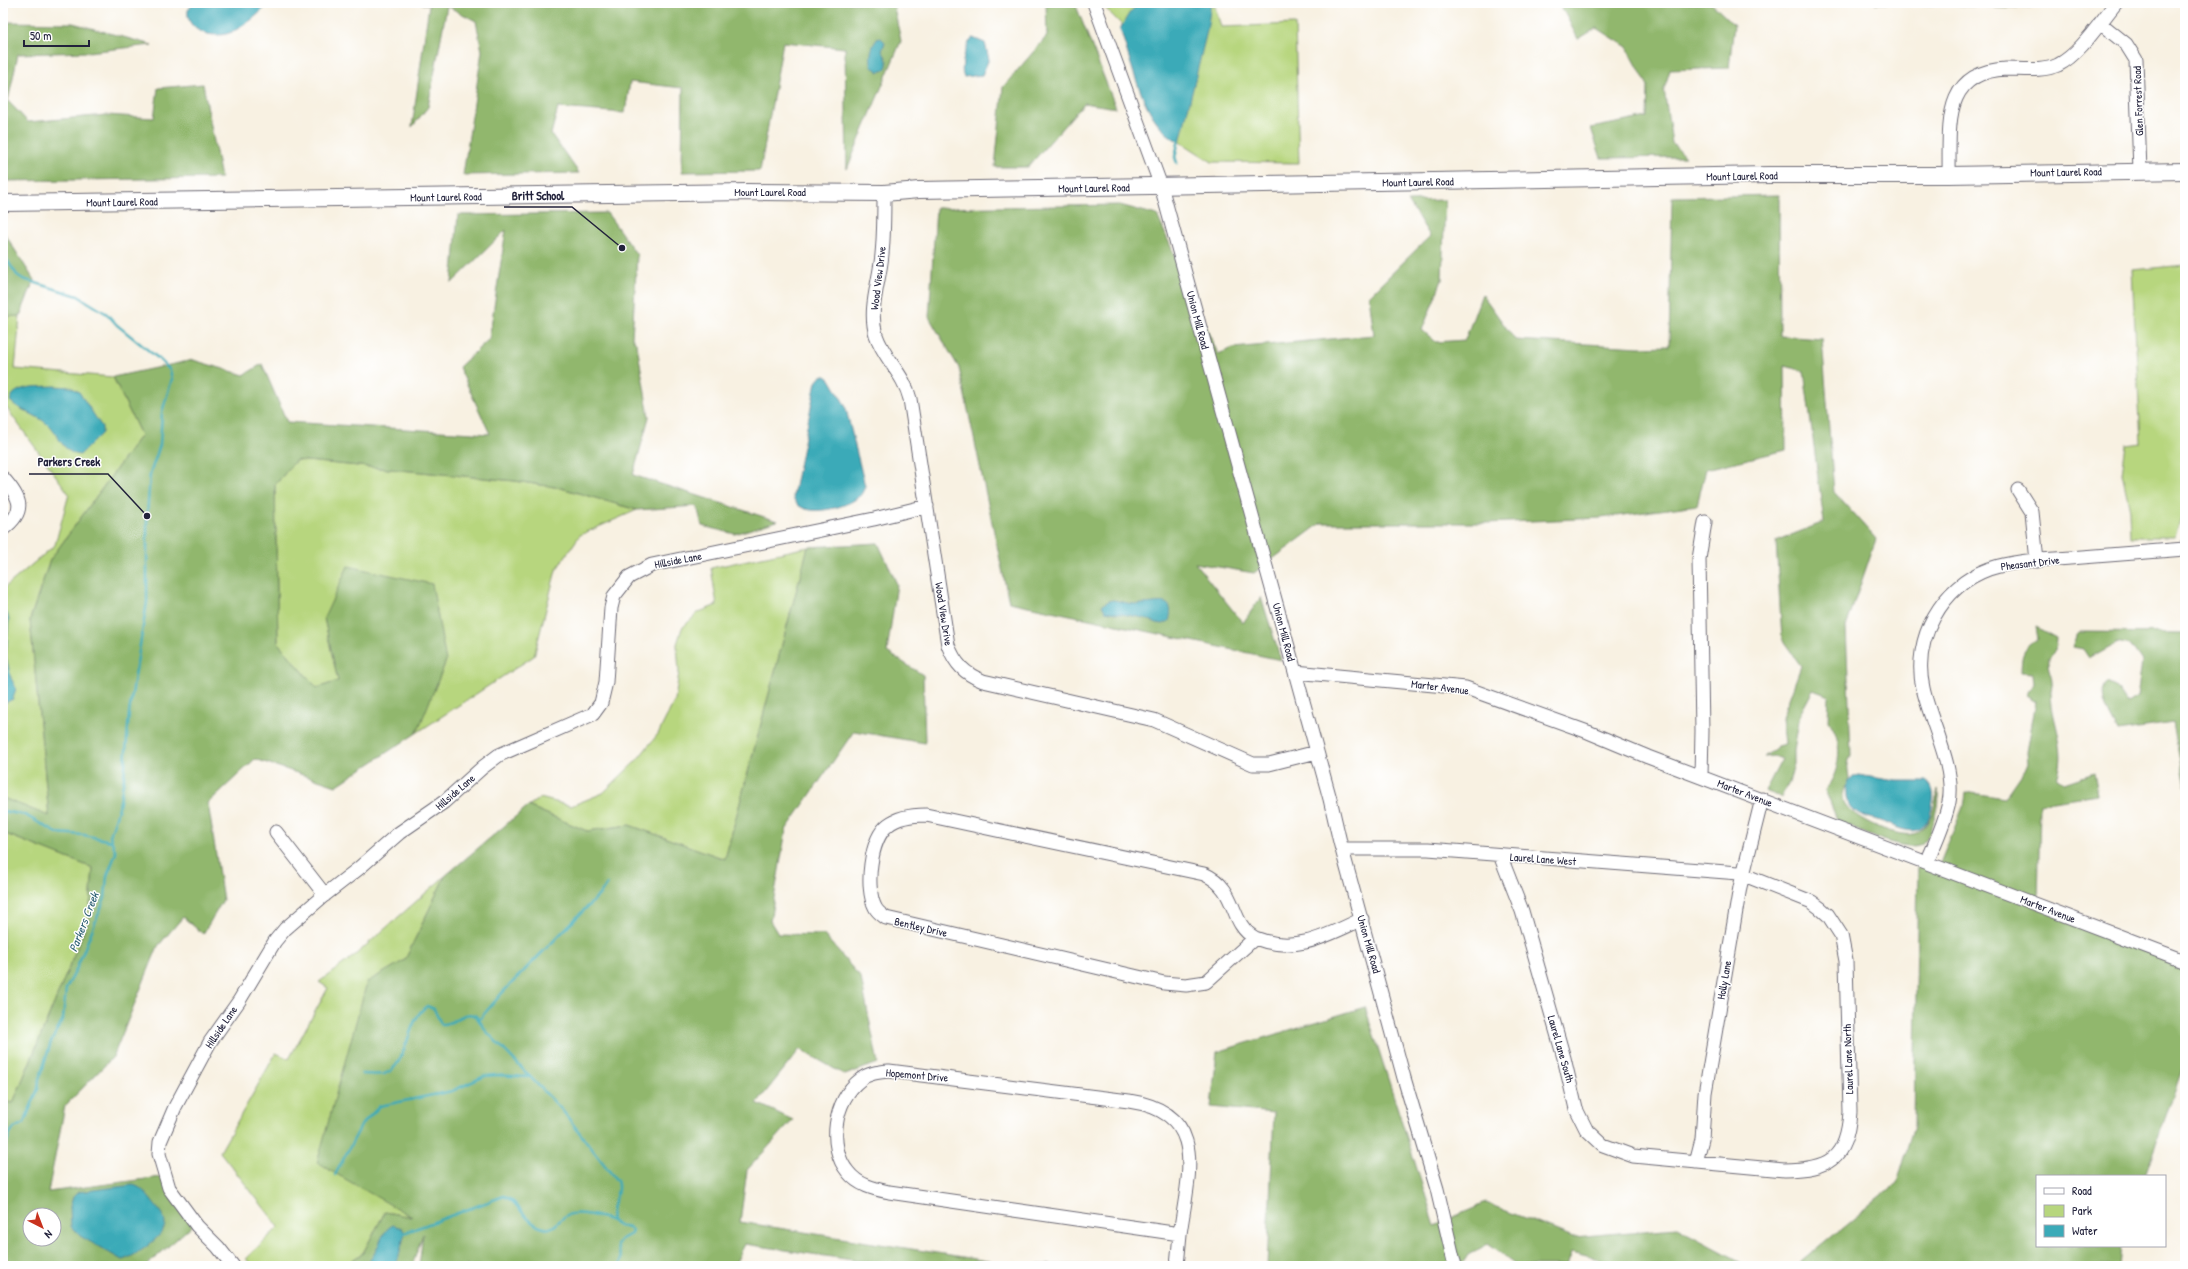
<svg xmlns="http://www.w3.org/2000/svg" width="2188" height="1269" font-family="'Patrick Hand',sans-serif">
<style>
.green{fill:#b7d67e;stroke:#6c7c5c}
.forest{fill:#91b76d;stroke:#5a6c54;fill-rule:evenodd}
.water{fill:#3baab8;stroke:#2e667a}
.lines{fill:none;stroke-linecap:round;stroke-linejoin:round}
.stream{stroke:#3baab8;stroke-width:2.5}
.minor-casing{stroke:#6d6a75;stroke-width:15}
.major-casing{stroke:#6d6a75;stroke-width:18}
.minor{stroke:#fff;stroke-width:13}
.major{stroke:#fff;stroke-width:16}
.labels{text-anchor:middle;stroke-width:3;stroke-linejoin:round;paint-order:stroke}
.street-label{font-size:11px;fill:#22223b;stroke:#fff}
.water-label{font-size:12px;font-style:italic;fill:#2d5f73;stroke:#fff}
.leader{fill:none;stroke:#22223b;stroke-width:1.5}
.callout-dot{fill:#22223b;stroke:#fff;stroke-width:1.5}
.callout-label{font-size:12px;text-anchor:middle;font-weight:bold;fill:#22223b;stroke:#fff;stroke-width:3;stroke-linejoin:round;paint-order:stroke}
</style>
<rect width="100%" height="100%" fill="#fff"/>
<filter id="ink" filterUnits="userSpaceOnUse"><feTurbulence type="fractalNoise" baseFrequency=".025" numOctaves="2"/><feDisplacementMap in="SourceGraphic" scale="8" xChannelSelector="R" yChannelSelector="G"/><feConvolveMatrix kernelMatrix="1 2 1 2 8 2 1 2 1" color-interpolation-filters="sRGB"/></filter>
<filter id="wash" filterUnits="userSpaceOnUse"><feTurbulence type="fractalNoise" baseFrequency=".012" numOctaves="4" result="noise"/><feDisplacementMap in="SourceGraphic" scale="16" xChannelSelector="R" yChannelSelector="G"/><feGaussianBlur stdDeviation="0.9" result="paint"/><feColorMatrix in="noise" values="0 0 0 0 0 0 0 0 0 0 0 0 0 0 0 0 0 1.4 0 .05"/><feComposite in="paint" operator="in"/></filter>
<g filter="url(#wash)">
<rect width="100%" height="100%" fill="#f8f1e2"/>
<path class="green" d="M 1100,3 L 1214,3 L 1221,27 L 1295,24 L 1299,163 L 1212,162 L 1176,139 L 1134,37 Z
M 1875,3 L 2033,3 L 2030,8 Z
M 2185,265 L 2185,504 L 2175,537 L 2131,537 L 2130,510 L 2122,473 L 2126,444 L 2141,442 L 2132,270 Z
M 20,316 L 15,369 L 113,377 L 141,435 L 50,560 L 30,619 L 49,817 L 3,798 L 3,589 L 55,545 L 69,494 L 3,403 L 3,317 Z
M 296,460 L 515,481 L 561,488 L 637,510 L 580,535 L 556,570 L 534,656 L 415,734 L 446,661 L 324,618 L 338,681 L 317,688 L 278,643 L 275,485 Z
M 808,547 L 725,859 L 629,825 L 587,831 L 528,806 L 540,798 L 571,806 L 603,793 L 636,761 L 658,734 L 675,700 L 679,672 L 677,644 L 682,628 L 699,612 L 717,605 L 711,568 Z
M 3,833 L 93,868 L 89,919 L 13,1103 L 3,1101 Z
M 445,876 L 405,960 L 367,983 L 414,1218 L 385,1212 L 363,1253 L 343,1266 L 251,1266 L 246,1258 L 279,1227 L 220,1152 L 276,1053 L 289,1059 L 328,988 L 319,982 L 354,956 Z"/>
<path class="forest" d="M 417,3 L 893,3 L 901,41 L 847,169 L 845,48 L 783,42 L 760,171 L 682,172 L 683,88 L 630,82 L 625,113 L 558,108 L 551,134 L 579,173 L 463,175 L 482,51 L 476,21 L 447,6 L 428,107 L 412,127 L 429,5 Z
M 1046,3 L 1075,3 L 1116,108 L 1084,103 L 1028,167 L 995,167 L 1003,87 L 1047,36 Z
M 1563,3 L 1711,3 L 1734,25 L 1729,68 L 1670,70 L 1664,89 L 1672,143 L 1685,157 L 1601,158 L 1591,128 L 1647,117 L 1648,86 L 1627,47 L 1597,28 L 1578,39 L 1562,8 Z
M 3,22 L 73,23 L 152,45 L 88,52 L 18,54 L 8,101 L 28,122 L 106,115 L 154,118 L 158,88 L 203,84 L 221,178 L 3,181 Z
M 1779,195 L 1780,336 L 1822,339 L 1834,492 L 1876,539 L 1846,627 L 1851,756 C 1846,765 1848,770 1849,779 C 1849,787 1840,790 1844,802 C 1850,818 1903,842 1918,832 C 1932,824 1935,803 1938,789 C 1939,802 1936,813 1932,825 C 1930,832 1927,840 1921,844 C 1906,853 1855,829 1838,822 L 1825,790 C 1841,771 1844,740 1828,720 L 1829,696 L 1813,690 L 1800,714 L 1794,750 L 1794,763 L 1789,783 L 1781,797 L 1765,791 L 1782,759 L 1774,756 L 1764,757 L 1777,747 L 1785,745 L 1782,718 L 1801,666 L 1782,639 L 1776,541 L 1824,522 L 1804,371 L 1785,366 L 1786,450 L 1706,469 L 1697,505 L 1601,518 L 1486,523 L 1321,523 L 1254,573 L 1195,563 L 1243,623 L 1261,597 L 1281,660 L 1009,602 L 959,368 L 929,317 L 936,208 L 1120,205 L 1157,215 L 1218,354 L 1233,348 L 1374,335 L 1369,296 L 1430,236 L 1408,201 L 1445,200 L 1442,280 L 1422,330 L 1436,342 L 1465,340 L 1482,294 L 1515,340 L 1640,347 L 1669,346 L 1672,197 Z
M 607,213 L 637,255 L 632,338 L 637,345 L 649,417 L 633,475 L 777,521 L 735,534 L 702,526 L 697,506 L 637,510 L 561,488 L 515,481 L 296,460 L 275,485 L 278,643 L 317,688 L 338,681 L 324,618 L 348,566 L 432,584 L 446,661 L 418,730 L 415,734 L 336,786 L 255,759 L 208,803 L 223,900 L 203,934 L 183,917 L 158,946 L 113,1057 L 65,1106 L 48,1192 L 161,1177 L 196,1222 L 146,1266 L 3,1266 L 3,1101 L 13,1103 L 89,919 L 93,868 L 3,833 L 3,798 L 49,816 L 30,620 L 50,560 L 141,435 L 113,377 L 193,360 L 244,375 L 262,364 L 287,422 L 490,434 L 459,367 L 489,339 L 506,230 L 452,283 L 458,215 ZM 30,1215 L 54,1215 L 54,1239 L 30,1239 Z
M 3,231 L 34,280 L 20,316 L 3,317 Z
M 878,543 L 897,584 L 887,652 L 923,675 L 925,743 L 854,731 L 786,830 L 770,921 L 778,934 L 824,935 L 861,978 L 878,1063 L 845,1075 L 800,1049 L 757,1103 L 793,1120 L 747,1170 L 740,1222 L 1007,1264 L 1139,1266 L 892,1266 L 745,1244 L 734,1266 L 419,1266 L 423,1234 L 412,1266 L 343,1266 L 363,1253 L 385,1212 L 412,1217 L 317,1163 L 367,982 L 405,960 L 445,876 L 528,806 L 587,831 L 629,825 L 725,859 L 808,547 Z
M 2036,627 L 2056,638 L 2055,651 L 2048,658 C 2047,669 2052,674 2052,682 C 2053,686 2050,690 2051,694 C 2052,725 2068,746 2057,779 L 2064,783 L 2094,773 L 2098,794 L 2040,803 L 2038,906 L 2185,962 L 2185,1061 L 2145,1176 L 2037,1176 L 2037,1246 L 2121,1246 L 2119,1266 L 1796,1266 L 1897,1183 L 1914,1126 L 1918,864 L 1936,873 L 1963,807 L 1965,792 L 2005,798 L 2028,765 L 2027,752 L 2036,701 L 2026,695 L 2028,690 L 2034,684 L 2033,673 L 2021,672 C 2022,652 2022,651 2038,639 Z
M 2078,632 L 2185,633 L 2185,787 L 2173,723 L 2118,731 C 2112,718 2096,696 2107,683 L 2117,688 L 2127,703 L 2137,697 L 2142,662 L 2130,645 L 2118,642 L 2089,658 L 2083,649 L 2073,647 Z
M 1365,1007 L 1435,1225 L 1486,1203 L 1573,1237 L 1677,1228 L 1748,1266 L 1613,1266 L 1614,1263 L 1571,1252 L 1566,1266 L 1518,1266 L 1488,1244 L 1468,1255 L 1461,1266 L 1267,1266 L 1274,1113 L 1211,1107 L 1217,1052 Z"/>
<path class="water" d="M 194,3 L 268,3 C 259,16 245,25 232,32 C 214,40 185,32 188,10 Z
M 1145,3 L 1211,3 L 1207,31 L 1180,142 C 1144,126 1132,64 1120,29 C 1127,18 1130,6 1145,3 Z
M 878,38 L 881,38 L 885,42 L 882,51 C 887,58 889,62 885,70 L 879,72 L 872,67 C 869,57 871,46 878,38 Z
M 973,38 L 985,43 L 989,59 L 982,75 L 964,77 C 959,71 966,41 973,38 Z
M 821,376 L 826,376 L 830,379 L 845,405 L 865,486 C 863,492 861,496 856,499 C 842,509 798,520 793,496 L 816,382 Z
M 54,386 L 71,387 L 79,392 L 102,427 L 102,433 L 80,455 C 62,453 59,434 47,424 C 36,414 20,411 10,401 C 13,384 41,387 54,386 Z
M 1114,600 C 1123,602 1133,605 1142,604 C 1157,604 1176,595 1169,621 L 1163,624 L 1157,623 L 1144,618 L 1105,611 L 1102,605 L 1109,601 Z
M 3,611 L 7,613 L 9,619 L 6,656 L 11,678 L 16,688 L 13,699 L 3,704 Z
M 1858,775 L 1896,781 L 1926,781 C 1935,787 1934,798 1932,807 C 1924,845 1901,828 1877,820 C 1868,817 1859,816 1852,808 C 1845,799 1843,779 1858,775 Z
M 133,1185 C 142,1187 146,1194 151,1200 C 156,1207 165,1215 165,1224 C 165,1236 133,1258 122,1260 L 80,1236 L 71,1227 L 70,1207 L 73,1197 L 78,1192 Z
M 393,1225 L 402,1228 L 405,1233 L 396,1266 L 364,1266 C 380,1254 379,1231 393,1225 Z"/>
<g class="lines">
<path class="stream" d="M 1177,163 L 1175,157 L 1179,139
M 3,254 L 17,275 L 23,279 L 78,296 L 107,314 L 117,325 L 159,359 L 170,370 L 172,379 L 162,412 L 160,445 L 150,474 L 147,516 L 147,602 L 129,713 L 124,778 L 119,807 L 110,836 L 116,853 L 107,876 L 105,898 L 76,970 L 66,989 L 63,1019 L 51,1042 L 39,1080 L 38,1089 L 24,1123 L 14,1128 L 10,1133 L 3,1153
M 3,811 L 25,815 L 57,833 L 84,835 L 111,841
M 479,1020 L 502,993 L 601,893 L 607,884
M 362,1074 C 369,1074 377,1075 384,1074 C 408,1068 406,1019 427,1006 L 434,1009 L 441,1024 C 454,1026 463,1009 476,1016 L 487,1032 L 562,1110 L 617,1181 C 622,1194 608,1207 612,1220
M 335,1175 L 362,1124 L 380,1106 L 452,1091 L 485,1076 L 496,1075 L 528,1077
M 404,1233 L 504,1196 C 520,1202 524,1223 544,1228 C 554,1231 559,1219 567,1215 C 579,1211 599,1216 610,1220 C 613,1221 614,1223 618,1225 C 622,1227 628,1227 632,1230 L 631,1234 L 620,1240 L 617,1245 L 621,1258 L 620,1264 L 617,1266"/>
</g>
</g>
<g filter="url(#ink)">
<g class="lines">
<defs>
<path id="minor" d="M 1094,3 L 1161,186 L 1330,799 L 1340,842 L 1404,1078 L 1437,1189 L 1455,1266
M 2100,23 L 2126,44 L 2136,60 L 2140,171
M 1949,175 C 1950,127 1941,72 2006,69 C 2023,69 2042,72 2058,65 C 2080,54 2100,22 2116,3
M 884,193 C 884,213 884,234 882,254 C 880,281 868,308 876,335 C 884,359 904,374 910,399 L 948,645 C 955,664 965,674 983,681 L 1154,720 L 1253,764 L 1269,764 L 1317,752
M 3,478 C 21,498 27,511 3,529
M 2018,490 L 2032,512 L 2037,561
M 1295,672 L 1466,688 L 1588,732 L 1648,757 L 2185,961
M 1701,776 L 1702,731 L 1699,559 L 1705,522
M 926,815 L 1204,874 C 1239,889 1228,923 1255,938 L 1206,982 L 1186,985 L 1164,983 L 886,918 C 882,915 877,912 875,907 C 865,888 870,839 888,825 C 898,817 912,815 926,815 Z
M 276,832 L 325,895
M 1342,849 L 1428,849 L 1739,873 L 1812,902 L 1820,908 L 1828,915 L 1841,935 L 1846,961 L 1850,1112 C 1847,1159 1829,1169 1784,1170 L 1633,1156 L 1603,1145 L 1586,1129 L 1576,1109 L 1564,1058 L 1522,911 L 1500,855
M 1927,862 C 1935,843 1945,823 1949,802 C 1956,768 1930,722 1923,688 C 1912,639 1942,586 1989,569 C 2015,560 2043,560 2070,558 C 2108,555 2147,552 2185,549
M 1255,938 C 1295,954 1326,936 1362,919
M 889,1071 L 1129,1101 C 1210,1113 1188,1175 1180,1234 L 889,1192 C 874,1189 858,1185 848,1172 C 827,1147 834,1100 860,1080 C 868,1073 879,1072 889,1071 Z
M 1696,1162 L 1702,1139 L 1705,1093 L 1740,887 L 1762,799
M 233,1266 L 218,1247 L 197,1226 L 169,1188 L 159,1154 L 160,1142 L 175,1107 L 210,1042 L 239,1001 L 275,941 L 285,929 L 322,897 L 358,869 L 399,833 L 444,802 L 483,767 L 499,755 L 593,714 L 601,703 L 606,682 L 611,608 L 614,596 L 629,577 L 652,565 L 874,519 L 927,506
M 1177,1266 L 1180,1234"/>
<path id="major" d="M 3,203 L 748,192 L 884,193 L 919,190 L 1769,175 L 1949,175 L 2185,171"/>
</defs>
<use href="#minor" class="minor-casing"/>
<use href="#major" class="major-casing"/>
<use href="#minor" class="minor"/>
<use href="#major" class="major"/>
</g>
</g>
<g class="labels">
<g class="street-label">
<text transform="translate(2138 101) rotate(-92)" y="4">Glen Forrest Road</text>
<text transform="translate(2066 172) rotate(-1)" y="4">Mount Laurel Road</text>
<text transform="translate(1742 176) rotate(-1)" y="4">Mount Laurel Road</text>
<text transform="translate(1418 182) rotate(-1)" y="4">Mount Laurel Road</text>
<text transform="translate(1094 188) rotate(-1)" y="4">Mount Laurel Road</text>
<text x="770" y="196">Mount Laurel Road</text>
<text transform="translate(446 197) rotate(-1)" y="4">Mount Laurel Road</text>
<text transform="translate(122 202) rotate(-1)" y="4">Mount Laurel Road</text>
<text transform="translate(878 278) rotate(-83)" y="4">Wood View Drive</text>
<text transform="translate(1198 320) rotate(75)" y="4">Union Mill Road</text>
<text transform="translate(678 560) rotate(-11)" y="4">Hillside Lane</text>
<text transform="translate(2030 563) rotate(-7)" y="4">Pheasant Drive</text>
<text transform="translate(944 614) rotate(81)" y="4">Wood View Drive</text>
<text transform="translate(1284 632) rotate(75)" y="4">Union Mill Road</text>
<text transform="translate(1440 687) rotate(7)" y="4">Marter Avenue</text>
<text transform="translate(455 792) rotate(-41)" y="4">Hillside Lane</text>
<text transform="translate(1745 793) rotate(21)" y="4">Marter Avenue</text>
<text transform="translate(1543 859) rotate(4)" y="4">Laurel Lane West</text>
<text transform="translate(2048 909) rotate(21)" y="4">Marter Avenue</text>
<text transform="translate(921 927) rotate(13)" y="4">Bentley Drive</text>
<text transform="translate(1369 944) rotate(74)" y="4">Union Mill Road</text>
<text transform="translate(1724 980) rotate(-80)" y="4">Holly Lane</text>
<text transform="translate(221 1027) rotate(-56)" y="4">Hillside Lane</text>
<text transform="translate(1561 1049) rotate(74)" y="4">Laurel Lane South</text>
<text transform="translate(1848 1059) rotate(-92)" y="4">Laurel Lane North</text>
<text transform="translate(917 1075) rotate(5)" y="4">Hopemont Drive</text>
</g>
<g class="water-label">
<text transform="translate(84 922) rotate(-69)" y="4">Parkers Creek</text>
</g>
</g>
<path class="leader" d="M622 248L572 207H504M147 516L108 474H29"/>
<g class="callout-dot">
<circle cx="622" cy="248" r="4"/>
<circle cx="147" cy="516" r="4"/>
</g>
<g class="callout-label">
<text x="538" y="200">Britt School</text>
<text x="69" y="466">Parkers Creek</text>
</g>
<rect width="2188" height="1269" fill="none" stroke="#fff" stroke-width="16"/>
<rect x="2036" y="1175" width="130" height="72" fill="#ffffff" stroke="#a7a7b1"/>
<rect x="2044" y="1188" width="20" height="6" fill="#ffffff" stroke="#a7a7b1"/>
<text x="2072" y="1195" font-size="12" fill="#22223b">Road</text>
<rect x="2044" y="1205" width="20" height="12" fill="#b7d67e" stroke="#a7a7b1"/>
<text x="2072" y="1215" font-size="12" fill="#22223b">Park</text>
<rect x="2044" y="1225" width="20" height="12" fill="#3baab8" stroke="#a7a7b1"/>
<text x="2072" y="1235" font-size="12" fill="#22223b">Water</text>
<g transform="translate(42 1227) rotate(138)"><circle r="19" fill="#ffffff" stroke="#a7a7b1"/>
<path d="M0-3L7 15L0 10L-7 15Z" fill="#c8321e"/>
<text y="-6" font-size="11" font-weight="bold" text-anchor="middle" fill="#22223b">N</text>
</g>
<path d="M24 40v6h65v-6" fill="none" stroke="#22223b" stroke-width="2"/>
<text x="30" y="40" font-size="12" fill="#22223b" stroke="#ffffff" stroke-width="3" paint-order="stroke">50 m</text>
</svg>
